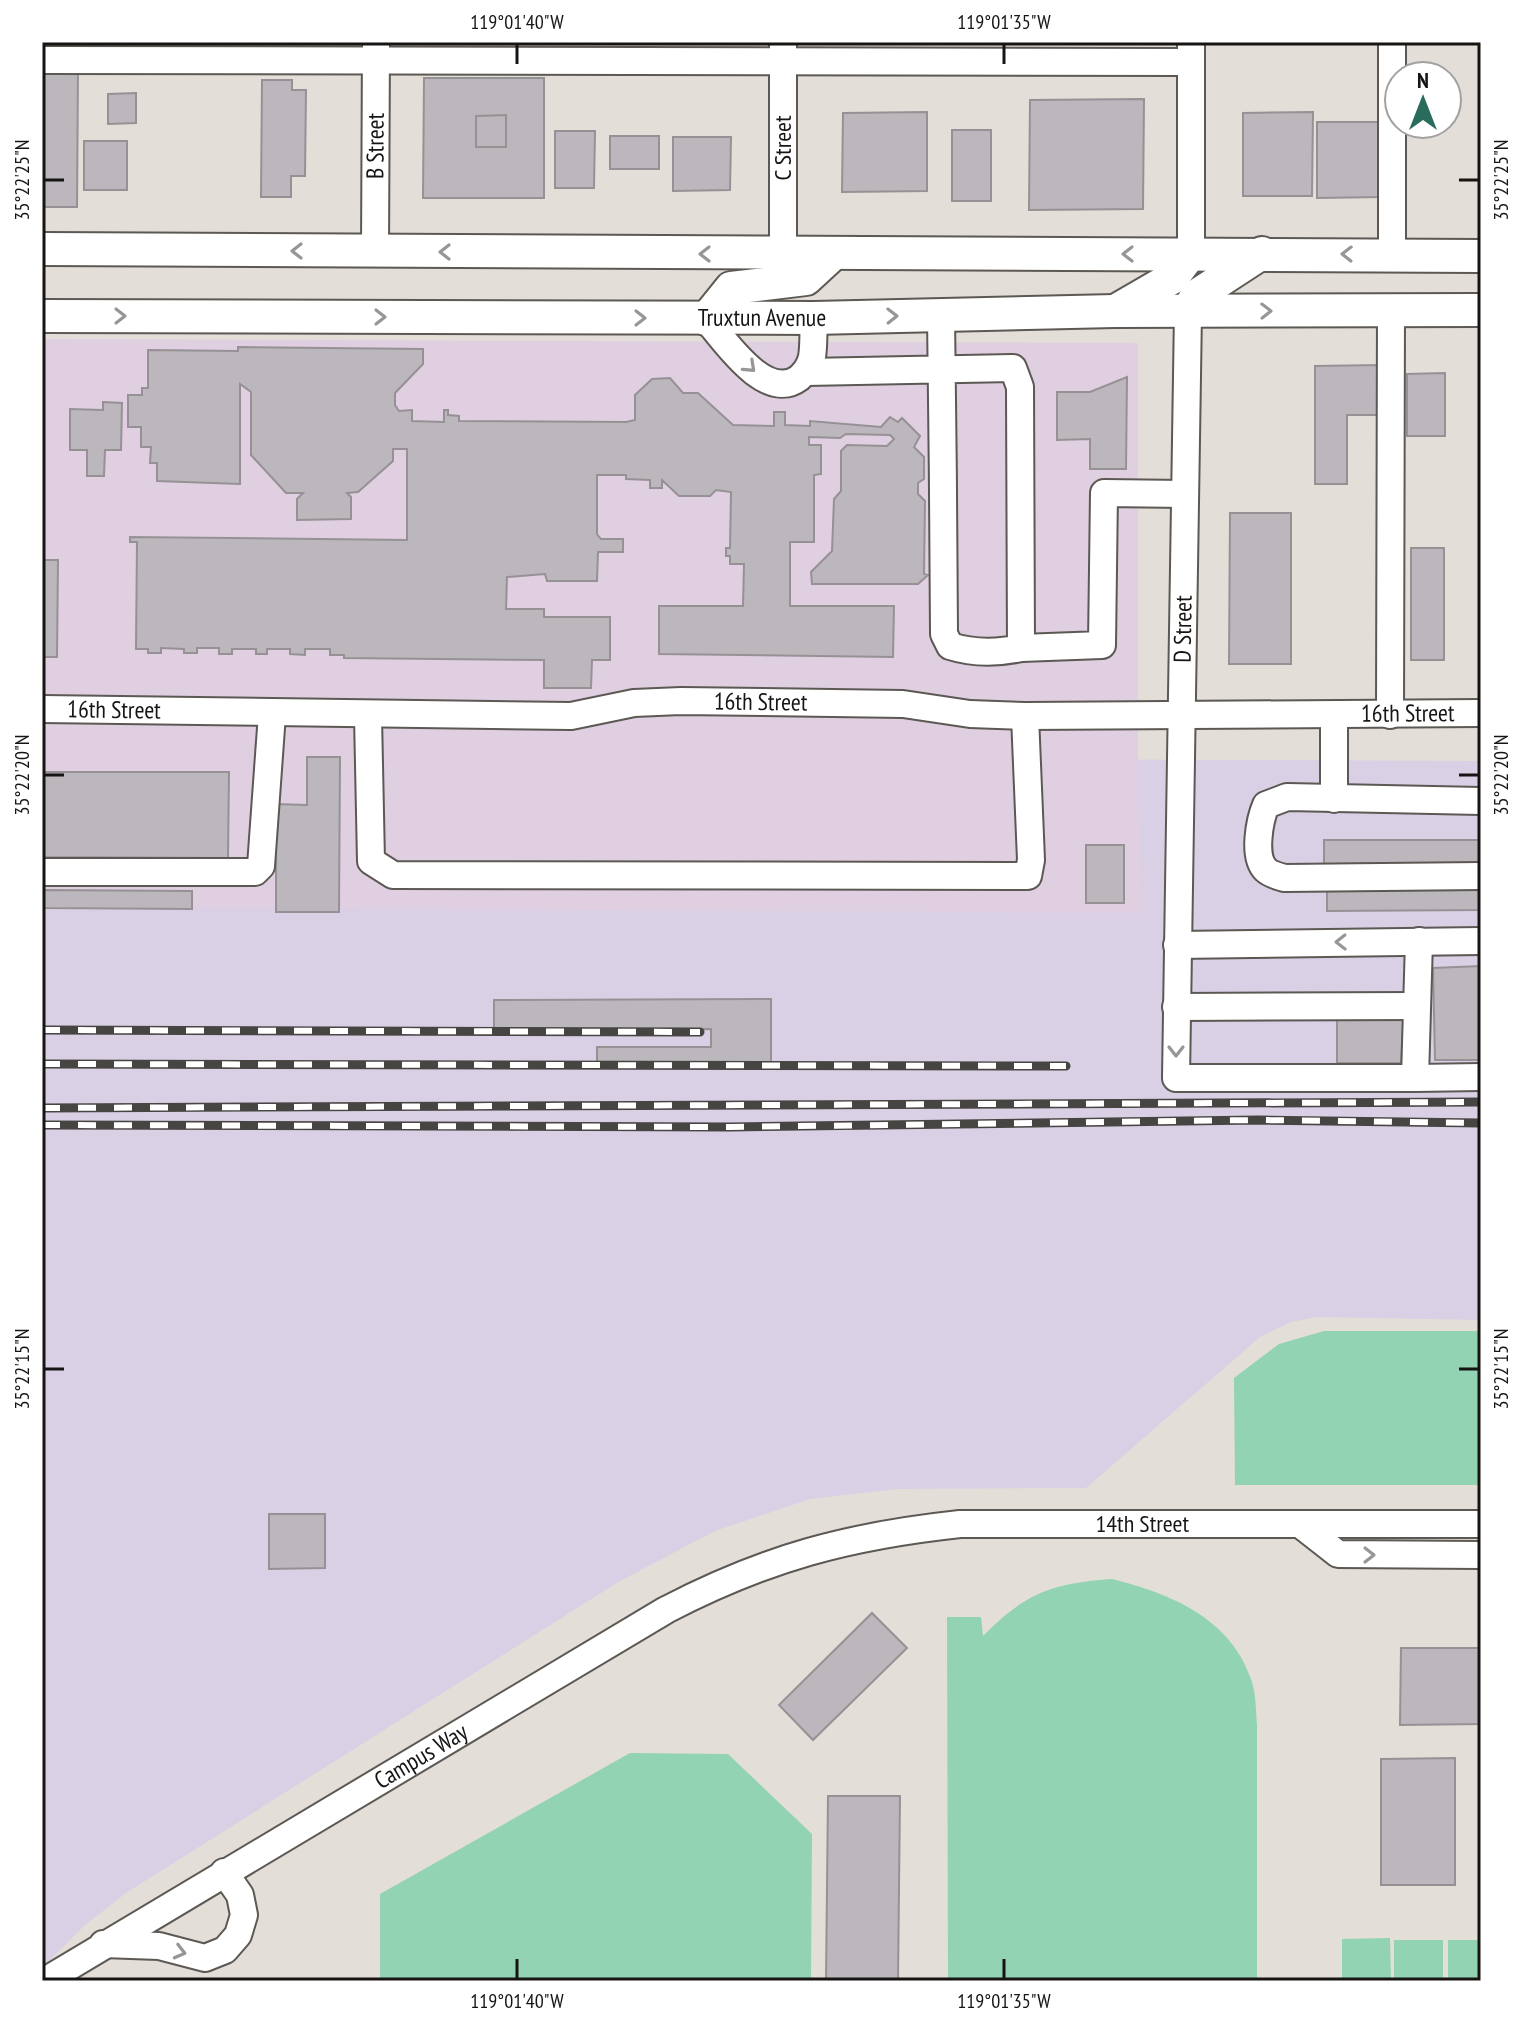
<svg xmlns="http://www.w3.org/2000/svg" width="1523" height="2023" font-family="'PT Sans Narrow',sans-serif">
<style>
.industrial{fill:#dad0e5}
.medical{fill:#dfcfe1}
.green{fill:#91d3b2}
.building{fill:#bcb7bc;stroke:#969195;stroke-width:2;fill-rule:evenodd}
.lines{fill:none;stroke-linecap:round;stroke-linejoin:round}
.minor-casing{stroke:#5c5853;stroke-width:30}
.major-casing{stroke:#5c5853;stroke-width:36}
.minor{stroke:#fff;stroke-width:26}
.major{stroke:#fff;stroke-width:32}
.rail-casing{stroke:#474542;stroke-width:9}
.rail{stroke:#fff;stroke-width:6;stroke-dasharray:18;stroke-linecap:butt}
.oneway{stroke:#979695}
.ticks{fill:none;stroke:#171513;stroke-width:3}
.labels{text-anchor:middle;stroke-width:6;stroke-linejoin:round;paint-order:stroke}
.street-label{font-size:24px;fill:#171513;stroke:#fff}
.neatline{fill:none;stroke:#171513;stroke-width:3}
.ticks-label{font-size:20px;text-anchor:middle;fill:#171513}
</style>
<rect width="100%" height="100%" fill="#e3ded8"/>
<path class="industrial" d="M 42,755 L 1481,761 L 1481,1320 L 1317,1317 L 1291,1322 L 1260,1337 L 1086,1488 L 898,1489 L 810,1499 L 715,1531 L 620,1581 L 126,1893 L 84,1926 L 42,1968 Z"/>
<path class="medical" d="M 42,339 L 1138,343 L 1138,806 L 1143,913 L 42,907 Z"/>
<path class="green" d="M 1324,1331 L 1481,1331 L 1481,1485 L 1235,1485 L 1234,1378 L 1279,1344 Z
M 1112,1579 C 1172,1594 1232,1619 1252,1682 C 1256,1695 1256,1712 1257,1726 L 1257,1981 L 948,1981 L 947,1617 L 981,1617 L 983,1636 C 1025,1593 1053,1583 1112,1579 Z
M 630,1753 L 728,1754 L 812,1834 L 811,1981 L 380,1981 L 380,1894 Z
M 1390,1938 L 1391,1981 L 1342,1981 L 1342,1939 Z
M 1394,1940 L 1443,1940 L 1443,1981 L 1394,1981 Z
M 1448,1940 L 1481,1940 L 1481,1981 L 1448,1981 Z"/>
<path class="building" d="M 42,70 L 78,70 L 77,207 L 42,207 Z
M 424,78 L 544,78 L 544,198 L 423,198 ZM 506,115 L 506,147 L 476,147 L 476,116 Z
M 262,80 L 292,80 L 292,90 L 306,90 L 305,176 L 291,176 L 291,197 L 261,197 Z
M 136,93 L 136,123 L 108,124 L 108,94 Z
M 1144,99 L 1143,209 L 1029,210 L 1030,100 Z
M 927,112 L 927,191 L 842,192 L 843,113 Z
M 1313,112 L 1312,196 L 1243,196 L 1243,113 Z
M 506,115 L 506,147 L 476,147 L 476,116 Z
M 1317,122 L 1382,122 L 1382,197 L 1317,198 Z
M 952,130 L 991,130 L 991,201 L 952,201 Z
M 555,131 L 595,131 L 594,188 L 555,188 Z
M 610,136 L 659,136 L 659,169 L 610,169 Z
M 673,137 L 731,137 L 730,190 L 673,191 Z
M 84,141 L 127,141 L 127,190 L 84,190 Z
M 238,347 L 423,349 L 423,364 L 395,393 L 395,405 L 399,411 L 412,410 L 412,421 L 444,422 L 444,410 L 448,410 L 448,415 L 459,416 L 459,421 L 626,422 L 635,420 L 635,395 L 652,379 L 670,378 L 683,393 L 698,393 L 733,425 L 774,426 L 774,412 L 785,412 L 785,425 L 810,426 L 810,421 L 881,427 L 890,417 L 898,422 L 902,418 L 920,436 L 914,447 L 924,457 L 924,479 L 918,483 L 918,494 L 925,501 L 924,574 L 928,575 L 918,584 L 812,584 L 811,572 L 832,551 L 834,499 L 841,491 L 841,451 L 847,445 L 887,446 L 894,439 L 890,435 L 846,434 L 840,438 L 809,437 L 809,445 L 821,445 L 821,474 L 814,475 L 814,542 L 790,542 L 790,606 L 894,606 L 893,657 L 659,654 L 659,606 L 743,606 L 744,564 L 730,564 L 730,556 L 726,556 L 726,548 L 730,548 L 731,492 L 716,490 L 710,496 L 679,496 L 662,480 L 662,488 L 650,488 L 650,480 L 626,479 L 626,475 L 597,475 L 597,534 L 601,539 L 623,539 L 623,552 L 598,552 L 597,581 L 547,581 L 545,574 L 507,577 L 506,609 L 544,609 L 544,617 L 610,617 L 610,660 L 592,660 L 591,688 L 544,688 L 544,660 L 344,658 L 344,655 L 330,655 L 330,649 L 305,649 L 305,655 L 290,654 L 290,649 L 267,649 L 267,654 L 256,654 L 256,649 L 232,649 L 232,654 L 219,654 L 219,648 L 197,648 L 197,653 L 184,653 L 184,649 L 161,648 L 161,653 L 148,653 L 148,649 L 136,649 L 137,542 L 130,542 L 130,537 L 407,540 L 407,449 L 393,449 L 393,461 L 358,492 L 347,493 L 351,497 L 351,519 L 297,520 L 297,499 L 303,493 L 286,493 L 251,455 L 251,392 L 240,384 L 240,484 L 157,481 L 157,463 L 150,463 L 151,447 L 141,447 L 141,427 L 128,427 L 128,395 L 142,395 L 142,388 L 148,388 L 148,350 L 238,351 Z
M 1380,365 L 1380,415 L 1347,415 L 1347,484 L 1315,484 L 1315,366 Z
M 1445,373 L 1445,436 L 1407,436 L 1407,374 Z
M 1127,377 L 1126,469 L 1090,469 L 1090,439 L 1057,440 L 1057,392 L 1090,392 Z
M 103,402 L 122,403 L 121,450 L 105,450 L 104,476 L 87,476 L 87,450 L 70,450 L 70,409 L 103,410 Z
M 1230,513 L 1291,513 L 1291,664 L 1229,664 Z
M 1411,548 L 1444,548 L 1444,660 L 1411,660 Z
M 42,560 L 58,560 L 57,657 L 42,657 Z
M 307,757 L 340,757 L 339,912 L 276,912 L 276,804 L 307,805 Z
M 42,772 L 229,772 L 228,858 L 42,857 Z
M 1324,840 L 1481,840 L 1481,863 L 1324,864 Z
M 1086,845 L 1124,845 L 1124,903 L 1086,903 Z
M 1481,887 L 1481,910 L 1327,911 L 1327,888 Z
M 42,890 L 192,891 L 192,909 L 42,908 Z
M 1481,966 L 1481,1060 L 1435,1060 L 1433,968 Z
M 771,999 L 771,1065 L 597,1066 L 597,1047 L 711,1047 L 711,1029 L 494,1030 L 494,1000 Z
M 1337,1019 L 1409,1019 L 1409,1045 L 1402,1045 L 1401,1063 L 1337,1063 Z
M 269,1514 L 325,1514 L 325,1568 L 269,1569 Z
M 872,1613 L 907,1648 L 813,1740 L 779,1705 Z
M 1401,1648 L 1481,1648 L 1481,1724 L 1400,1725 Z
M 1455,1758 L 1455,1885 L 1381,1885 L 1381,1759 Z
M 828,1796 L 900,1796 L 898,1981 L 826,1981 Z"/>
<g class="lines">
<defs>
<g id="minor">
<path d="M 783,42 L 783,255"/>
<path d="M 1191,42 L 1191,253"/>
<path d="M 1392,42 L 1392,255"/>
<path d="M 42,60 L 1191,62"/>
<path id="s1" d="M 375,252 L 376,42"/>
<path d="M 1188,312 L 1176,1078 L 1415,1078 L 1419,941"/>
<path d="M 706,319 C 725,341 766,403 799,378 C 806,372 810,366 812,357 C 814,345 813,331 814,318"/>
<path d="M 806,372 L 1013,368 L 1020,387 L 1021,648 C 998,653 972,653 950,646 L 944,634 C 944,528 942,421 941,315"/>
<path d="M 1021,648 L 1102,645 L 1104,493 L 1185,494"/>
<path id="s2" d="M 42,709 L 571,716 L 634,703 L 681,701 L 903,704 L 970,714 L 1025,716 L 1481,713"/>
<path d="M 1334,715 L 1334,799"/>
<path d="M 1390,715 L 1391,310"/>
<path d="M 368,716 L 371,861 L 393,875 L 1028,876 L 1031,860 L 1025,716"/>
<path d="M 1481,801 L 1287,797 L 1266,805 C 1260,819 1252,857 1266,870 C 1270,874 1278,876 1284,878 L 1481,876"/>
<path d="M 42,872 L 255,872 L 261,866 L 272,714"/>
<path d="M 1177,945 L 1481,941"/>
<path d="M 1176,1007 L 1417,1006"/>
<path d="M 1415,1078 L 1481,1077"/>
<path d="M 1301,1525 L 1338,1554 L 1481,1555"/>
<path d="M 103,1944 L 159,1946 L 205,1958 L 225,1950 L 238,1935 L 244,1915 L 240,1895 L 224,1872"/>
<path id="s3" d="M 45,1981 L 666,1610 C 766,1558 848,1536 960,1524 L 1481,1524"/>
</g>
<g id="major">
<path d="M 42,249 L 1481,256"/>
<path d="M 1115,311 L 1172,278 L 1191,253"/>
<path d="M 1188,312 L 1196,296 L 1262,253"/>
<path id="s4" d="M 42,316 L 814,318 L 1115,311 L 1481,310"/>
<path d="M 706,319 L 731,288 L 806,279 L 832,255"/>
</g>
</defs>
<use href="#minor" class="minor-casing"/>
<use href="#major" class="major-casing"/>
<use href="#minor" class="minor"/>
<use href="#major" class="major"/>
<defs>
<path id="rail" d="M 42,1030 L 700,1032
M 42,1064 L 1066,1066
M 42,1108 L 1481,1102
M 42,1125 L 731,1127 L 1258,1120 L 1481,1123"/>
</defs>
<use href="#rail" class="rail-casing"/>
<use href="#rail" class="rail"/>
</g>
<defs><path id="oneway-chevron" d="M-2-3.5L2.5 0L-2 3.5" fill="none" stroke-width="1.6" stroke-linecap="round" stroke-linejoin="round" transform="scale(2)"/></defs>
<g class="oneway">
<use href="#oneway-chevron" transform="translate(297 251) rotate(-180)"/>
<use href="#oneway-chevron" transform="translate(445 252) rotate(-180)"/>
<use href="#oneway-chevron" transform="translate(705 254) rotate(-180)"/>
<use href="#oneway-chevron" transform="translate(1128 254) rotate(180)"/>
<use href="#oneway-chevron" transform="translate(1347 254) rotate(-179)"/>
<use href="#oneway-chevron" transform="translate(1266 311) rotate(-1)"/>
<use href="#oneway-chevron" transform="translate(120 316)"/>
<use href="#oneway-chevron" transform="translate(892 316) rotate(-1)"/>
<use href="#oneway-chevron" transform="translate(380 317)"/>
<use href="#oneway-chevron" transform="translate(640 318)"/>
<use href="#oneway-chevron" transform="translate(750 367) rotate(43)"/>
<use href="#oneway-chevron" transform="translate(1341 942) rotate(179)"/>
<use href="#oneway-chevron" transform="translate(1176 1051) rotate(90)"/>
<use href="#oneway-chevron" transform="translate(1369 1555)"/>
<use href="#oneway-chevron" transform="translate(180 1952) rotate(14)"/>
</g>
<path class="ticks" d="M 517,44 L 517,64M 1004,44 L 1004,64M 44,180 L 64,180M 1459,180 L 1479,180M 44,775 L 64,775M 1459,775 L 1479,775M 44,1369 L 64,1369M 1459,1369 L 1479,1369M 517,1959 L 517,1979M 1004,1959 L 1004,1979"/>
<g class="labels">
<g class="street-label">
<text dy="8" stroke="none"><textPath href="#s1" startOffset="106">B Street</textPath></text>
<text transform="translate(783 148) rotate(-90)" y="8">C Street</text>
<text dy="8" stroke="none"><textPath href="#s4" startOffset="720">Truxtun Avenue</textPath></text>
<text transform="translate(1183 629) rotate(-89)" y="8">D Street</text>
<text dy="8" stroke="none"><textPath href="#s2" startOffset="720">16th Street</textPath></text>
<text dy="8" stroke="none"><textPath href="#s2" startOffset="72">16th Street</textPath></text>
<text dy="8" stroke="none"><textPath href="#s2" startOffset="1368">16th Street</textPath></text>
<text dy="8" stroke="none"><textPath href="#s3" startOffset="1214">14th Street</textPath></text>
<text dy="8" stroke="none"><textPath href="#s3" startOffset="438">Campus Way</textPath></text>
</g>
</g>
<rect width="1523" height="2023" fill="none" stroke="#ffffff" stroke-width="88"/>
<g transform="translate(1423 100)"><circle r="38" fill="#ffffff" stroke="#a2a1a1" stroke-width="2"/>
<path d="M0-6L14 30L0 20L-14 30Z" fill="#296c5d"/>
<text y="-12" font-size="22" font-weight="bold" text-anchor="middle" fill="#171513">N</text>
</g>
<rect x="44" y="44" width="1435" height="1935" class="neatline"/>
<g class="ticks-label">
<text x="517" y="29">119°01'40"W</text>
<text x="1004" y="29">119°01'35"W</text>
<text transform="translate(22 180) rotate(-90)" y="7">35°22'25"N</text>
<text transform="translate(1501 180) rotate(-90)" y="7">35°22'25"N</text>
<text transform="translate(22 775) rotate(-90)" y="7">35°22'20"N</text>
<text transform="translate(1501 775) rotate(-90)" y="7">35°22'20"N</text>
<text transform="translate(22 1369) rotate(-90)" y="7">35°22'15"N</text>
<text transform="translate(1501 1369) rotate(-90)" y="7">35°22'15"N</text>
<text x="517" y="2008">119°01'40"W</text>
<text x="1004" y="2008">119°01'35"W</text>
</g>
</svg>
